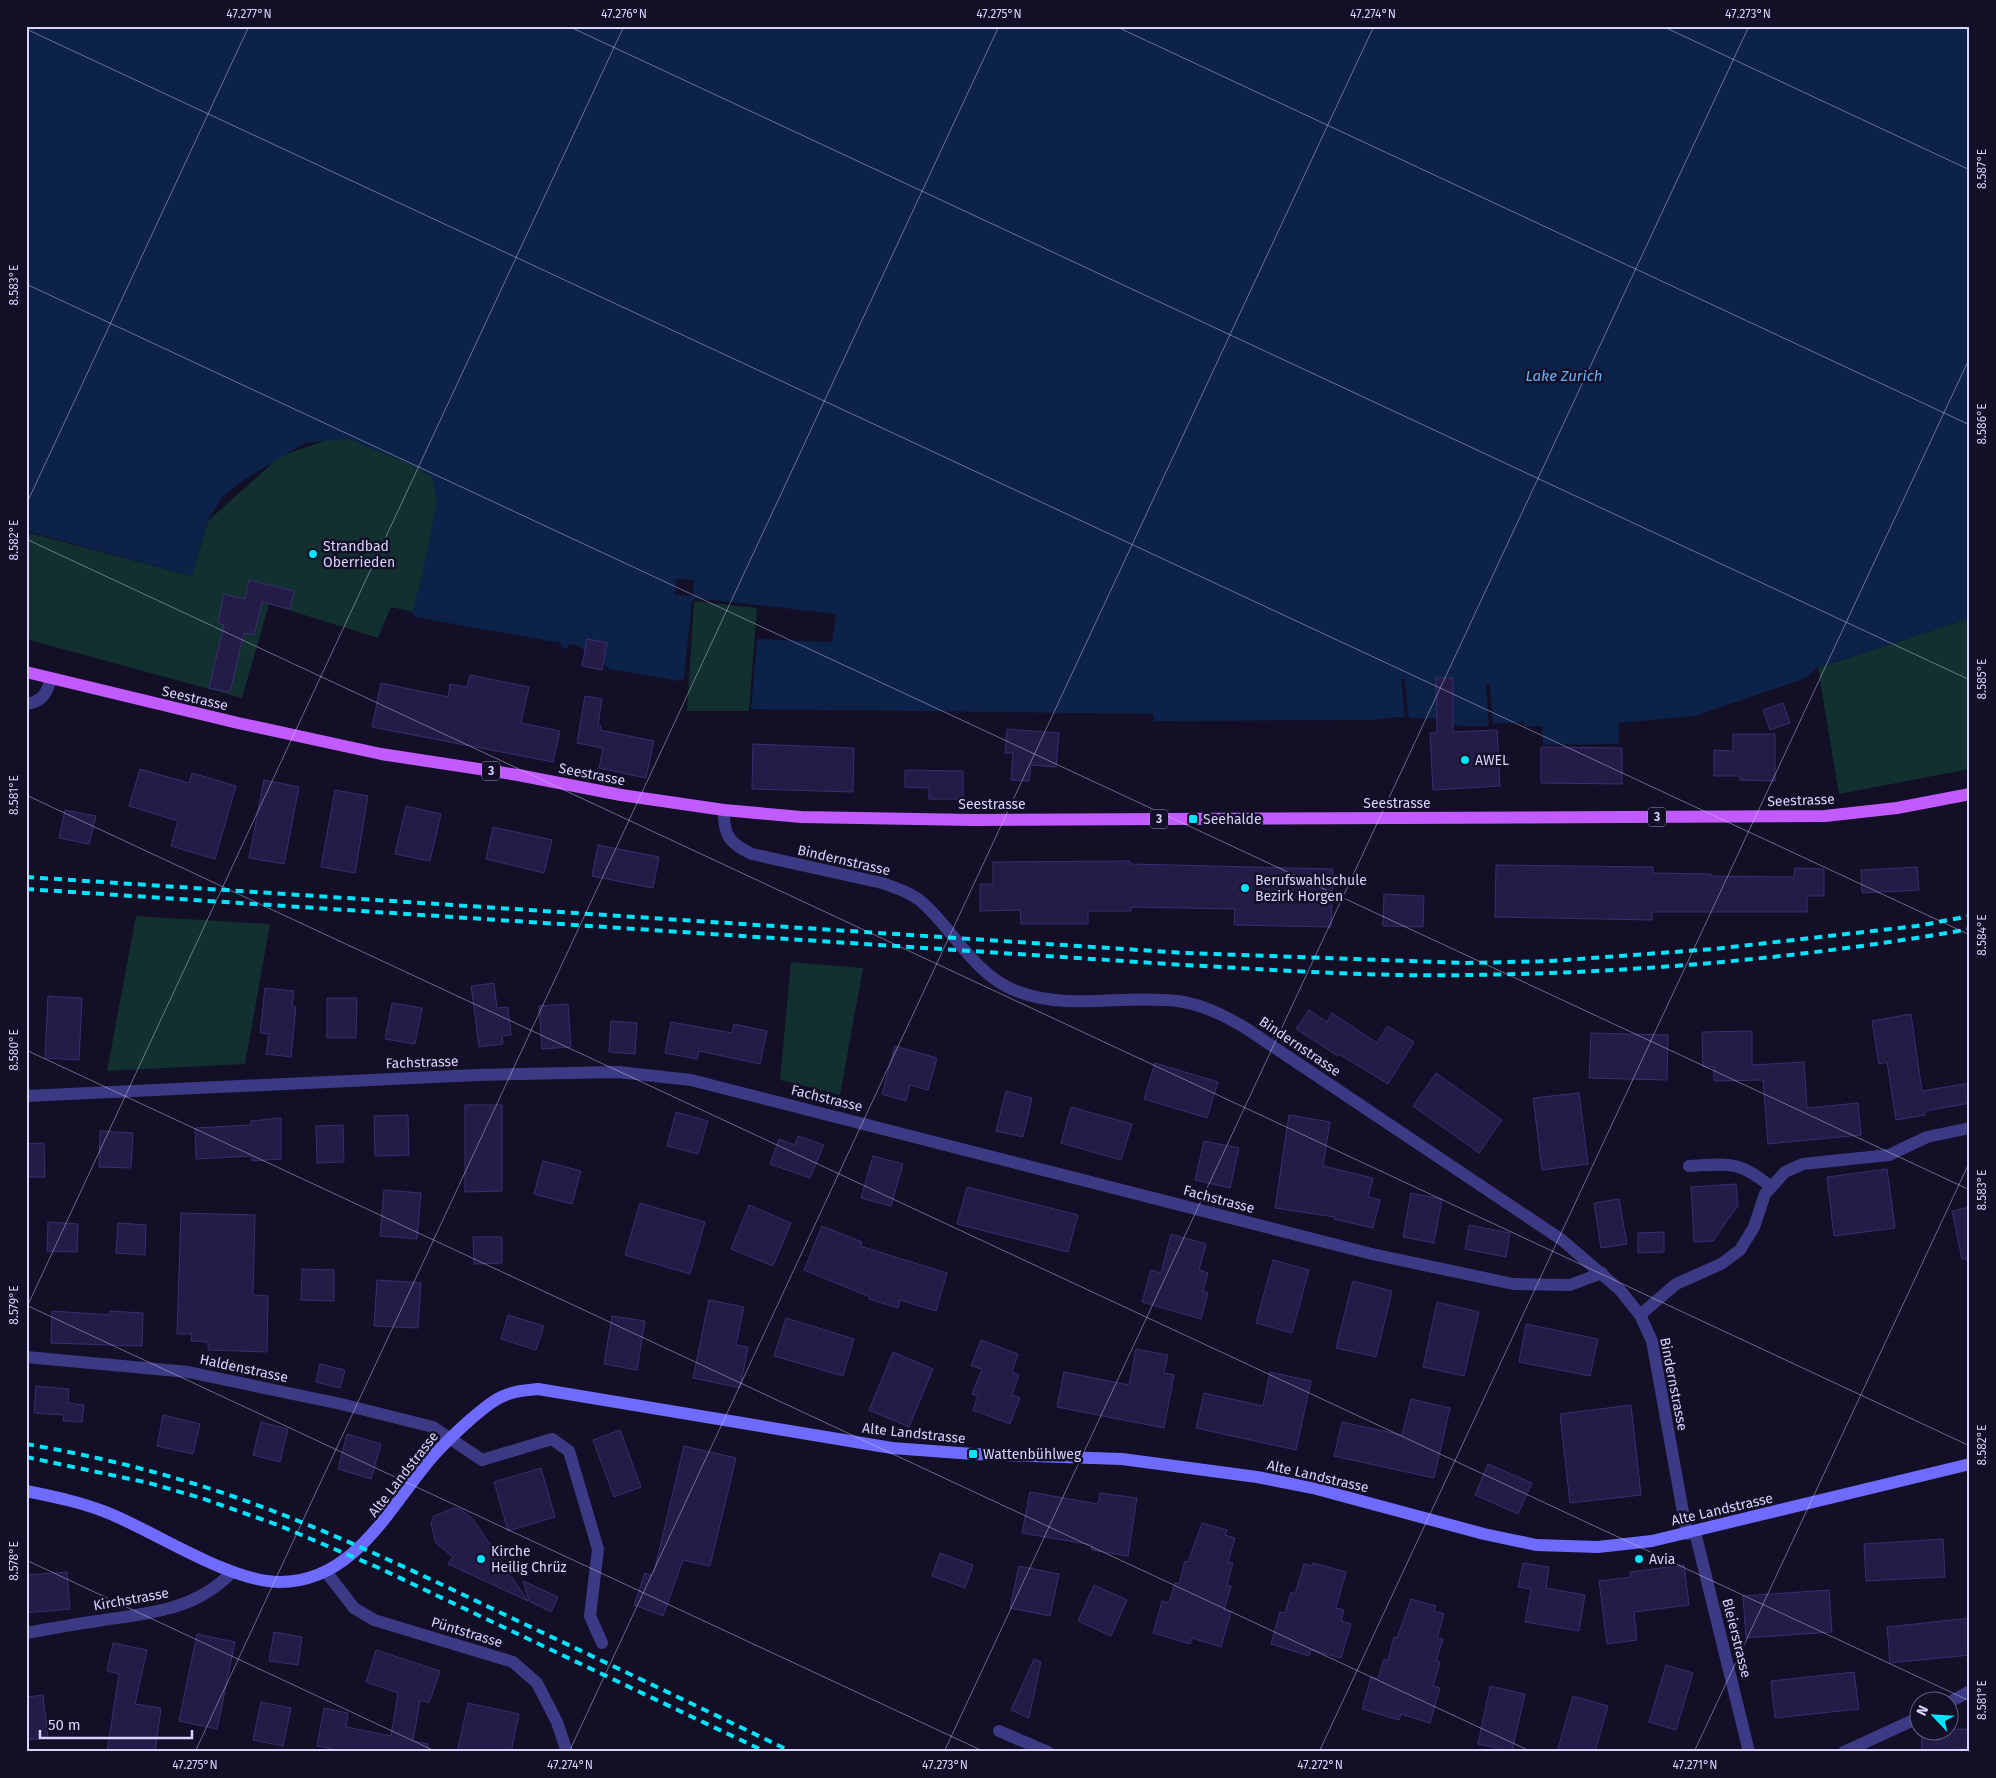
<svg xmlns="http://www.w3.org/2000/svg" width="1996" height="1778" font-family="'Fira Sans',sans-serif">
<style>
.green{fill:#12302f}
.water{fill:#0c2248}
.pier{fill:#130f26}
.building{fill:#241b47;stroke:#3b2d73}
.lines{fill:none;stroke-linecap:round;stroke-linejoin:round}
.minor{stroke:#3d3a85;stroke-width:12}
.tertiary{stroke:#3d3a85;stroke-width:12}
.secondary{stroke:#6f6bff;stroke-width:12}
.primary{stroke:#c25bff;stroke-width:12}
.rail{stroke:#00e5ff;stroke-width:4;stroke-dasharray:8 6;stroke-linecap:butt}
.ticks{fill:none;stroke:#d9d4ff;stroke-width:1;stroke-opacity:0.45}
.poi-dot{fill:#00e5ff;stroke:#130f26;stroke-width:2}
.labels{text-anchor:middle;stroke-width:5;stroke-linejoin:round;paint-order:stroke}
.shield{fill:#130f26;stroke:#9e99be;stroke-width:1}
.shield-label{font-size:12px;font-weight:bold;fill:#d9d4ff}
.poi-label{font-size:14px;fill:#d9d4ff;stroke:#130f26;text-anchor:start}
.street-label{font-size:14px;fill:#d9d4ff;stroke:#130f26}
.water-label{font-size:15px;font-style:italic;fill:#62b6ff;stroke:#130f26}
.neatline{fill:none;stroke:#d9d4ff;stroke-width:2}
.ticks-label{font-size:12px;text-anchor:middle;fill:#d9d4ff}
</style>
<rect width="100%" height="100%" fill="#130f26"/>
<path class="green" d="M 348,433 L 444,473 L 417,613 L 391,607 L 378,638 L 269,604 L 242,698 L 26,639 L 26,532 L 192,576 L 208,521 L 280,456 Z
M 694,601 L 757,608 L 749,711 L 687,711 Z
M 1970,618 L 1970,769 L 1839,794 L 1818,668 Z
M 136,916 L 270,924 L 245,1064 L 107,1071 Z
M 791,962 L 863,968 L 840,1095 L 780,1080 Z"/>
<path class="water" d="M 26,26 L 1970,26 L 1970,618 L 1817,668 L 1806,678 L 1695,716 L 1619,723 L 1619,744 L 1543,745 L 1542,726 L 1460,726 L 1438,719 L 1397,717 L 1372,720 L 1154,721 L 1153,714 L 751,709 L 757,639 L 832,642 L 836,614 L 695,598 L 692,601 L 684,678 L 678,681 L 610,669 L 579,646 L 569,644 L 568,649 L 561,647 L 561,643 L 414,617 L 412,613 L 422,575 L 437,503 L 432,477 L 415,466 L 348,439 L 305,443 L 241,482 L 222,497 L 208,520 L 192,576 L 26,531 Z"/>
<path class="pier" d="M 676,579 L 694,580 L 693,596 L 675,595 Z
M 1401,679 L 1405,679 L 1409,720 L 1405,720 Z
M 1486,684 L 1490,684 L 1493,724 L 1523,722 L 1524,726 L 1489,727 Z"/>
<path class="building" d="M 249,580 L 294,591 L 290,609 L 262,602 L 254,635 L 244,633 L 230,692 L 209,688 L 224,625 L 218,623 L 224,594 L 245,599 Z
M 587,639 L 607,643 L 602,670 L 582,666 Z
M 470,675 L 529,687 L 521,723 L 560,731 L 553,762 L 372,727 L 381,683 L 448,697 L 450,684 L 467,687 Z
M 1436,678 L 1453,678 L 1453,732 L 1497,730 L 1500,786 L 1433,790 L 1430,733 L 1437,733 Z
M 585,696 L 602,699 L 598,725 L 601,726 L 600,730 L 654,741 L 646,778 L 599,768 L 603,748 L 577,743 Z
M 1783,703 L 1790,723 L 1770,730 L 1763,710 Z
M 1007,729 L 1059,733 L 1056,767 L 1031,765 L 1029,781 L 1011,780 L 1013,753 L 1005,753 Z
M 1733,734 L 1775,734 L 1775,781 L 1740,780 L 1740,776 L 1714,776 L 1714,750 L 1733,751 Z
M 753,744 L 854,748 L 853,792 L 752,789 Z
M 1541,747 L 1622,748 L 1622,784 L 1541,783 Z
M 140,769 L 189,783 L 192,773 L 236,786 L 215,859 L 171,846 L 178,821 L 129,806 Z
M 905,770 L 963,771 L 963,799 L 929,799 L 929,788 L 905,787 Z
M 264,780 L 299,787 L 284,864 L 249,858 Z
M 335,790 L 368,796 L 355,873 L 321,867 Z
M 406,806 L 441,814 L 430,861 L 395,854 Z
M 65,810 L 96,816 L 89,844 L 59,838 Z
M 493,827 L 552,840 L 544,873 L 486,859 Z
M 598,845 L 659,857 L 653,888 L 592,876 Z
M 1130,861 L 1131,864 L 1333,869 L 1331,927 L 1234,925 L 1235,909 L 1131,907 L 1131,911 L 1088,911 L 1088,924 L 1021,924 L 1020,910 L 980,911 L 980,884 L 993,884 L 993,862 Z
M 1496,865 L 1653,867 L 1653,873 L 1711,874 L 1711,876 L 1794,877 L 1795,868 L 1824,869 L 1824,896 L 1807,896 L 1807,912 L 1652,912 L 1652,920 L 1495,917 Z
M 1917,867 L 1919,890 L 1862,893 L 1861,870 Z
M 1384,894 L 1424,896 L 1423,927 L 1383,926 Z
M 494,983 L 497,1008 L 508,1007 L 511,1035 L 502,1036 L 503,1044 L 479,1047 L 471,986 Z
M 265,988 L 294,991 L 292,1006 L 296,1007 L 291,1057 L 266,1054 L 269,1034 L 260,1033 Z
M 48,996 L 82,998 L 79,1060 L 45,1058 Z
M 327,998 L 357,998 L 356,1038 L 327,1038 Z
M 392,1003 L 422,1008 L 415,1044 L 385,1039 Z
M 568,1004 L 571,1047 L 542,1049 L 539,1006 Z
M 1309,1010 L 1327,1022 L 1332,1013 L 1377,1043 L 1387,1026 L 1414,1042 L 1388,1084 L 1339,1054 L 1338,1056 L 1296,1029 Z
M 1911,1014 L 1922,1091 L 1970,1083 L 1970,1103 L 1925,1111 L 1925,1115 L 1896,1120 L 1887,1062 L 1879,1064 L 1872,1021 Z
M 611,1021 L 637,1023 L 635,1054 L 609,1052 Z
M 671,1022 L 732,1033 L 734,1024 L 767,1031 L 760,1064 L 699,1051 L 697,1059 L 665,1053 Z
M 1752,1031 L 1752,1065 L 1804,1062 L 1807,1108 L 1858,1103 L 1861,1135 L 1768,1144 L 1763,1080 L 1714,1081 L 1714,1067 L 1703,1067 L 1702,1032 Z
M 1591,1033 L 1668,1035 L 1667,1080 L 1589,1078 Z
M 895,1046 L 937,1058 L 928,1090 L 910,1085 L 906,1101 L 882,1094 Z
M 1155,1063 L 1218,1082 L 1207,1118 L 1144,1099 Z
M 1436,1073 L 1502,1120 L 1479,1153 L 1413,1106 Z
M 1006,1091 L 1032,1098 L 1023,1137 L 996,1131 Z
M 1579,1093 L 1588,1164 L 1542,1170 L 1533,1098 Z
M 465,1105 L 502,1105 L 502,1191 L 465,1192 Z
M 1071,1107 L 1132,1124 L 1121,1160 L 1061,1143 Z
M 676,1112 L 708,1121 L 698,1154 L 667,1146 Z
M 408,1115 L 409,1155 L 375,1156 L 374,1116 Z
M 1289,1115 L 1330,1122 L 1323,1166 L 1373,1178 L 1368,1197 L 1380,1200 L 1373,1228 L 1334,1219 L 1335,1217 L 1275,1208 Z
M 281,1118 L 281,1159 L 252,1161 L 252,1156 L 196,1159 L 195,1128 L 251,1125 L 251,1121 Z
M 343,1125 L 344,1162 L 317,1163 L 316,1126 Z
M 100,1131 L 133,1133 L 131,1168 L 99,1167 Z
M 798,1136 L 824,1145 L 810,1178 L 770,1164 L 779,1139 L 795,1145 Z
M 1204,1141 L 1239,1148 L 1230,1188 L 1195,1180 Z
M 44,1143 L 45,1177 L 26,1177 L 26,1144 Z
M 873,1156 L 903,1164 L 891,1206 L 861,1198 Z
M 543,1161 L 581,1171 L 572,1204 L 534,1194 Z
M 1887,1169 L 1895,1228 L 1834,1236 L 1827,1177 Z
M 1736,1184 L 1738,1205 L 1713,1241 L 1694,1242 L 1691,1187 Z
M 967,1187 L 1078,1215 L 1068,1252 L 957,1224 Z
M 384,1190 L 421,1193 L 417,1239 L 380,1236 Z
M 1411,1193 L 1442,1199 L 1434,1243 L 1403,1237 Z
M 1619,1199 L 1627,1244 L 1601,1248 L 1594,1203 Z
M 640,1203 L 705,1222 L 690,1274 L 625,1255 Z
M 749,1205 L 791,1223 L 773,1266 L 731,1249 Z
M 1970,1207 L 1970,1259 L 1962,1259 L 1952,1211 Z
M 181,1213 L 255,1215 L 253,1295 L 268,1296 L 267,1352 L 208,1350 L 208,1342 L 191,1341 L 192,1334 L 177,1334 Z
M 48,1222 L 78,1224 L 77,1252 L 47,1251 Z
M 118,1223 L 146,1225 L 145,1255 L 116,1253 Z
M 1469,1225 L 1510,1233 L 1506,1257 L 1465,1249 Z
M 822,1226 L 862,1242 L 860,1246 L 947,1273 L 936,1311 L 900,1300 L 898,1308 L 869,1299 L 870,1297 L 804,1270 Z
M 1664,1232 L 1664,1252 L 1638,1253 L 1638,1233 Z
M 1171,1234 L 1206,1244 L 1199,1270 L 1208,1273 L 1203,1291 L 1208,1293 L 1201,1319 L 1142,1302 L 1151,1270 L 1161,1273 Z
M 473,1237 L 502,1237 L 502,1263 L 474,1264 Z
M 1273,1260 L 1309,1270 L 1292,1333 L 1256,1323 Z
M 302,1269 L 334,1270 L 334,1301 L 301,1300 Z
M 377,1280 L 421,1283 L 418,1328 L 374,1326 Z
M 1353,1281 L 1392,1291 L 1376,1357 L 1336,1348 Z
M 709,1300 L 744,1307 L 736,1345 L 748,1347 L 740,1388 L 693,1378 Z
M 1437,1302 L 1479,1312 L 1464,1376 L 1423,1367 Z
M 52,1311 L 110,1315 L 110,1311 L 143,1313 L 142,1346 L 51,1343 Z
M 508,1315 L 544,1326 L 536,1350 L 501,1339 Z
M 612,1316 L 645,1321 L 637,1370 L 604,1364 Z
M 786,1318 L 854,1339 L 843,1376 L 774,1356 Z
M 1526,1324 L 1598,1339 L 1590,1376 L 1519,1362 Z
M 981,1340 L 1018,1354 L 1012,1372 L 1019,1375 L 1012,1395 L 1020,1398 L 1010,1424 L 973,1410 L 978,1396 L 972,1394 L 982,1369 L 971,1366 Z
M 1136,1349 L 1168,1355 L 1164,1373 L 1174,1375 L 1164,1428 L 1057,1407 L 1064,1372 L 1129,1385 Z
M 893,1352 L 933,1369 L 909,1427 L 869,1410 Z
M 320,1364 L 345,1370 L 340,1388 L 316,1382 Z
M 1270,1372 L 1311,1381 L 1296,1450 L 1196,1428 L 1204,1393 L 1263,1406 Z
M 36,1386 L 69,1389 L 68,1403 L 84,1405 L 82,1422 L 63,1421 L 64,1415 L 34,1413 Z
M 1411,1399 L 1450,1408 L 1434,1478 L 1334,1456 L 1342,1422 L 1402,1435 Z
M 1631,1405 L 1641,1495 L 1570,1503 L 1560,1414 Z
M 163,1415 L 200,1424 L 193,1454 L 157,1446 Z
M 261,1422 L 288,1429 L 280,1462 L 253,1455 Z
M 620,1430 L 641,1487 L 614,1497 L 593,1440 Z
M 347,1434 L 381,1444 L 371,1479 L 338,1469 Z
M 684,1446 L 736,1458 L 710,1566 L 683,1560 L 663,1616 L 634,1605 L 645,1573 L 653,1576 Z
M 1488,1464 L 1532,1483 L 1518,1514 L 1475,1495 Z
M 541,1468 L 555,1517 L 508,1531 L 494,1482 Z
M 1030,1492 L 1098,1504 L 1100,1493 L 1137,1498 L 1128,1556 L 1092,1550 L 1092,1545 L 1022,1533 Z
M 454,1508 L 460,1509 L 472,1518 L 506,1568 L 504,1572 L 511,1576 L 528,1601 L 448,1564 L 453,1557 L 436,1543 L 431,1524 L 434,1516 Z
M 1202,1523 L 1227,1530 L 1225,1535 L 1235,1538 L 1228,1562 L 1233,1563 L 1227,1585 L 1231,1586 L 1224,1610 L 1231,1612 L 1221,1647 L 1192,1638 L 1190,1644 L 1153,1633 L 1162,1601 L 1169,1603 L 1175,1583 L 1179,1584 L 1185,1561 L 1188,1562 Z
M 1943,1539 L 1945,1577 L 1866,1581 L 1864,1544 Z
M 940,1553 L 973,1565 L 965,1588 L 932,1576 Z
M 1313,1563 L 1346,1572 L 1336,1608 L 1344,1610 L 1341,1621 L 1351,1624 L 1341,1658 L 1311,1650 L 1309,1656 L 1271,1644 L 1280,1612 L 1285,1613 L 1291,1592 L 1295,1594 L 1304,1564 L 1312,1566 Z
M 1523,1563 L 1549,1567 L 1546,1588 L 1585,1595 L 1579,1631 L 1525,1622 L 1531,1589 L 1518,1587 Z
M 1684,1565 L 1689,1605 L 1634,1612 L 1637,1640 L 1607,1644 L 1599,1581 L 1631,1577 L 1630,1572 Z
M 1019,1566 L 1059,1574 L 1050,1616 L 1010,1608 Z
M 67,1572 L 70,1609 L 26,1613 L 26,1575 Z
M 523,1581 L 558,1597 L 551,1612 L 529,1601 Z
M 1094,1585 L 1127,1600 L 1111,1636 L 1078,1621 Z
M 1829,1590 L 1832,1632 L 1746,1638 L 1743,1596 Z
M 1411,1599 L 1436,1606 L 1434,1611 L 1444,1614 L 1437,1638 L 1443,1639 L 1436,1661 L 1440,1662 L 1433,1686 L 1440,1688 L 1430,1723 L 1401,1714 L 1399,1720 L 1362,1709 L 1371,1677 L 1378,1679 L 1384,1659 L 1388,1660 L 1394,1637 L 1397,1638 Z
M 1970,1618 L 1970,1655 L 1890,1663 L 1887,1627 Z
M 274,1632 L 302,1637 L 298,1665 L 269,1661 Z
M 197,1634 L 235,1642 L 217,1729 L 179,1721 Z
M 113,1643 L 147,1650 L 135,1704 L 161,1708 L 155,1752 L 107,1752 L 119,1674 L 107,1671 Z
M 376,1650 L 440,1671 L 429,1703 L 420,1700 L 413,1741 L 428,1744 L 428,1752 L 347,1752 L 317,1746 L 324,1708 L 348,1713 L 346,1727 L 391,1736 L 398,1693 L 366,1682 Z
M 1034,1659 L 1041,1662 L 1029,1718 L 1011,1710 Z
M 1666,1665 L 1693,1673 L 1676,1730 L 1649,1722 Z
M 1854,1672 L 1859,1709 L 1775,1718 L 1771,1681 Z
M 1490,1686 L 1525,1694 L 1512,1751 L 1478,1744 Z
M 43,1695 L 48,1738 L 26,1740 L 26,1697 Z
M 1573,1696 L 1608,1706 L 1595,1752 L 1557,1752 Z
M 261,1702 L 291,1708 L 283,1746 L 253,1740 Z
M 468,1703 L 519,1714 L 511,1752 L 457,1752 Z
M 1970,1729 L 1970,1749 L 1922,1750 L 1921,1730 Z"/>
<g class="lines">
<path class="minor" d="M 724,810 C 723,835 730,844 752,854 L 882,883 C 896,888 912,893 923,903 C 955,932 976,977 1019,992 C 1071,1011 1124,994 1177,1001 C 1203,1004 1226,1016 1247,1029 L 1562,1240 L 1620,1290 L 1640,1315 L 1652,1341 L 1687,1534
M 26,1096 L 477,1075 L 618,1072 L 691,1080 L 1372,1254 L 1513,1284 L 1570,1285 L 1602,1273
M 1689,1166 C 1728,1164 1738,1160 1770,1186
M 1640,1315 L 1676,1284 L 1721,1264 L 1740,1250 L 1754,1227 L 1765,1194 L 1785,1172 L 1803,1164 L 1889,1155 L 1927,1137 L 1970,1128
M 26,1357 L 188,1372 L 341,1404 L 433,1427 L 482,1460 L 552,1439 L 569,1451 L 598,1549 L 590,1616 L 602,1643
M 1695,1532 L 1749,1752
M 327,1573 L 354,1608 L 374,1620 L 513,1662 L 537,1683 L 557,1722 L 567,1752
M 26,1633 C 50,1629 74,1624 98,1621 C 148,1613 195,1611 232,1572
M 1948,1703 L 1970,1691
M 999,1731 L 1048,1752
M 1844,1752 L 1918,1718"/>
<path class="tertiary" d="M 26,704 C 42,702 47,693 51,679"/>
<path class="secondary" d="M 26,1491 C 56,1497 85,1503 113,1515 C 160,1535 231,1582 280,1582 C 350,1582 385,1516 424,1467 C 438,1449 454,1434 471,1419 C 483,1409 496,1397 512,1393 C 520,1390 530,1390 538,1389 L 892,1448 L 973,1454 L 1122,1459 L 1257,1477 L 1313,1488 L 1484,1534 L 1536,1545 L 1598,1547 L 1652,1541 L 1970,1464"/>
<path class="primary" d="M 26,672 L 238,723 L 381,754 L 518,775 L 621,795 L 724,810 L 801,817 L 974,820 L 1825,816 L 1897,808 L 1970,794"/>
<path class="rail" d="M 26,877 L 1185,953 L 1467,963 L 1552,961 L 1714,949 L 1917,926 L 1970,916
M 26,889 L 1184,965 C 1279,970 1374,977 1469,975 C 1636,973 1805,958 1970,929
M 26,1444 C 96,1456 165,1473 232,1496 C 330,1530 424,1576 518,1621 C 609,1664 701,1708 792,1752
M 26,1457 L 149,1483 L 201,1498 L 278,1525 L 379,1568 L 766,1752"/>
</g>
<path class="ticks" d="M 568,26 L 1970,680M 1115,26 L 1970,425M 1662,26 L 1970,170M 26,29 L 1970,935M 26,284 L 1970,1190M 26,505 L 249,26M 26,539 L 1970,1446M 26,795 L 1970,1701M 26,1050 L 1532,1752M 26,1305 L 985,1752M 26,1309 L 624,26M 26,1560 L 437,1752M 195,1752 L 999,26M 569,1752 L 1374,26M 944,1752 L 1749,26M 1319,1752 L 1970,357M 1694,1752 L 1970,1161"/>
<g class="poi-dot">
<circle cx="313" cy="554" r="5"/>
<circle cx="1465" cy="760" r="5"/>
<rect x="1188" y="814" width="10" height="10" rx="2.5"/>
<circle cx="1245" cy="888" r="5"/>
<rect x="968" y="1449" width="10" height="10" rx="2.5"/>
<circle cx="481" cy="1559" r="5"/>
<circle cx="1639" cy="1559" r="5"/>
</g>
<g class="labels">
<g class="shield">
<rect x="482" y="761.5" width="18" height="19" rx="4"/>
<rect x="1648" y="807.5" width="18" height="19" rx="4"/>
<rect x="1150" y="809.5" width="18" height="19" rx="4"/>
</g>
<g class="shield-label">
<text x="491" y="775">3</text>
<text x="1657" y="821">3</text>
<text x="1159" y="823">3</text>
</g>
<g class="poi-label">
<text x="323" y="551">Strandbad<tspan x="323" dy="16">Oberrieden</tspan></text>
<text x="1475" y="765">AWEL</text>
<text x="1203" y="824">Seehalde</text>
<text x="1255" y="885">Berufswahlschule<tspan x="1255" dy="16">Bezirk Horgen</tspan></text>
<text x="983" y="1459">Wattenbühlweg</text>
<text x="491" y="1556">Kirche<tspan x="491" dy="16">Heilig Chrüz</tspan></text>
<text x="1649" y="1564">Avia</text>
</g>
<g class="street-label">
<text transform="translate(195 698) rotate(13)" y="5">Seestrasse</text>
<text transform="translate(592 774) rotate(11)" y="5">Seestrasse</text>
<text transform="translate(1801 800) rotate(-2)" y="5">Seestrasse</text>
<text x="1397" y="808">Seestrasse</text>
<text x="992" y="809">Seestrasse</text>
<text transform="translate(844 860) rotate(13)" y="5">Bindernstrasse</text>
<text transform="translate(1300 1046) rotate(34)" y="5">Bindernstrasse</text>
<text transform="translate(422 1062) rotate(-2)" y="5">Fachstrasse</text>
<text transform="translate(827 1098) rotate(14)" y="5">Fachstrasse</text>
<text transform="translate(1219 1199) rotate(15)" y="5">Fachstrasse</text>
<text transform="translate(244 1368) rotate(12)" y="5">Haldenstrasse</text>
<text transform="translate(1674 1384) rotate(79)" y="5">Bindernstrasse</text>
<text transform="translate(914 1433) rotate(6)" y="5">Alte Landstrasse</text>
<text transform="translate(403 1474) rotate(-52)" y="5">Alte Landstrasse</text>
<text transform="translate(1318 1476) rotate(13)" y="5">Alte Landstrasse</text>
<text transform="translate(1722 1509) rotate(-13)" y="5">Alte Landstrasse</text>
<text transform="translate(131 1599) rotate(-10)" y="5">Kirchstrasse</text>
<text transform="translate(467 1632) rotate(17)" y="5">Püntstrasse</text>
<text transform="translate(1737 1638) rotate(76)" y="5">Bleierstrasse</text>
</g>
<g class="water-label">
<text x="1564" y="381">Lake Zurich</text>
</g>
</g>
<rect width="1996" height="1778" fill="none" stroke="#130f26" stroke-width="55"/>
<g transform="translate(1934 1716) rotate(295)"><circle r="24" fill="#130f26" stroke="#625e7d"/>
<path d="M0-4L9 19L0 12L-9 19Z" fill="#00e5ff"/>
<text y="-8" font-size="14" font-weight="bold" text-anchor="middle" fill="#d9d4ff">N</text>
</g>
<path d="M40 1730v8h152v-8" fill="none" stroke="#d9d4ff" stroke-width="2.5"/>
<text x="48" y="1730" font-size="15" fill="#d9d4ff" stroke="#130f26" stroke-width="4" paint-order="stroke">50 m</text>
<rect x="28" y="28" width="1940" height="1722" class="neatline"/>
<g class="ticks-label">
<text x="249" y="18">47.277°N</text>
<text x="624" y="18">47.276°N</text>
<text x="999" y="18">47.275°N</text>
<text x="1373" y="18">47.274°N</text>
<text x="1748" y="18">47.273°N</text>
<text transform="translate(1982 169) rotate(-90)" y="4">8.587°E</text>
<text transform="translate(14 285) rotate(-90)" y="4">8.583°E</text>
<text transform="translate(1982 424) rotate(-90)" y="4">8.586°E</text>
<text transform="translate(14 540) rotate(-90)" y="4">8.582°E</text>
<text transform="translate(1982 679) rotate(-90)" y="4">8.585°E</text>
<text transform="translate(14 795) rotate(-90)" y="4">8.581°E</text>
<text transform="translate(1982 935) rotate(-90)" y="4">8.584°E</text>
<text transform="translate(14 1050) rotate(-90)" y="4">8.580°E</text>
<text transform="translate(1982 1190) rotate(-90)" y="4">8.583°E</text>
<text transform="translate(14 1305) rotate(-90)" y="4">8.579°E</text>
<text transform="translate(1982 1445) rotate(-90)" y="4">8.582°E</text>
<text transform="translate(14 1561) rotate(-90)" y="4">8.578°E</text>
<text transform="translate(1982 1700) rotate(-90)" y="4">8.581°E</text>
<text x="195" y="1769">47.275°N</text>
<text x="570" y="1769">47.274°N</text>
<text x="945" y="1769">47.273°N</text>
<text x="1320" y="1769">47.272°N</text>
<text x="1695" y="1769">47.271°N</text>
</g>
</svg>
